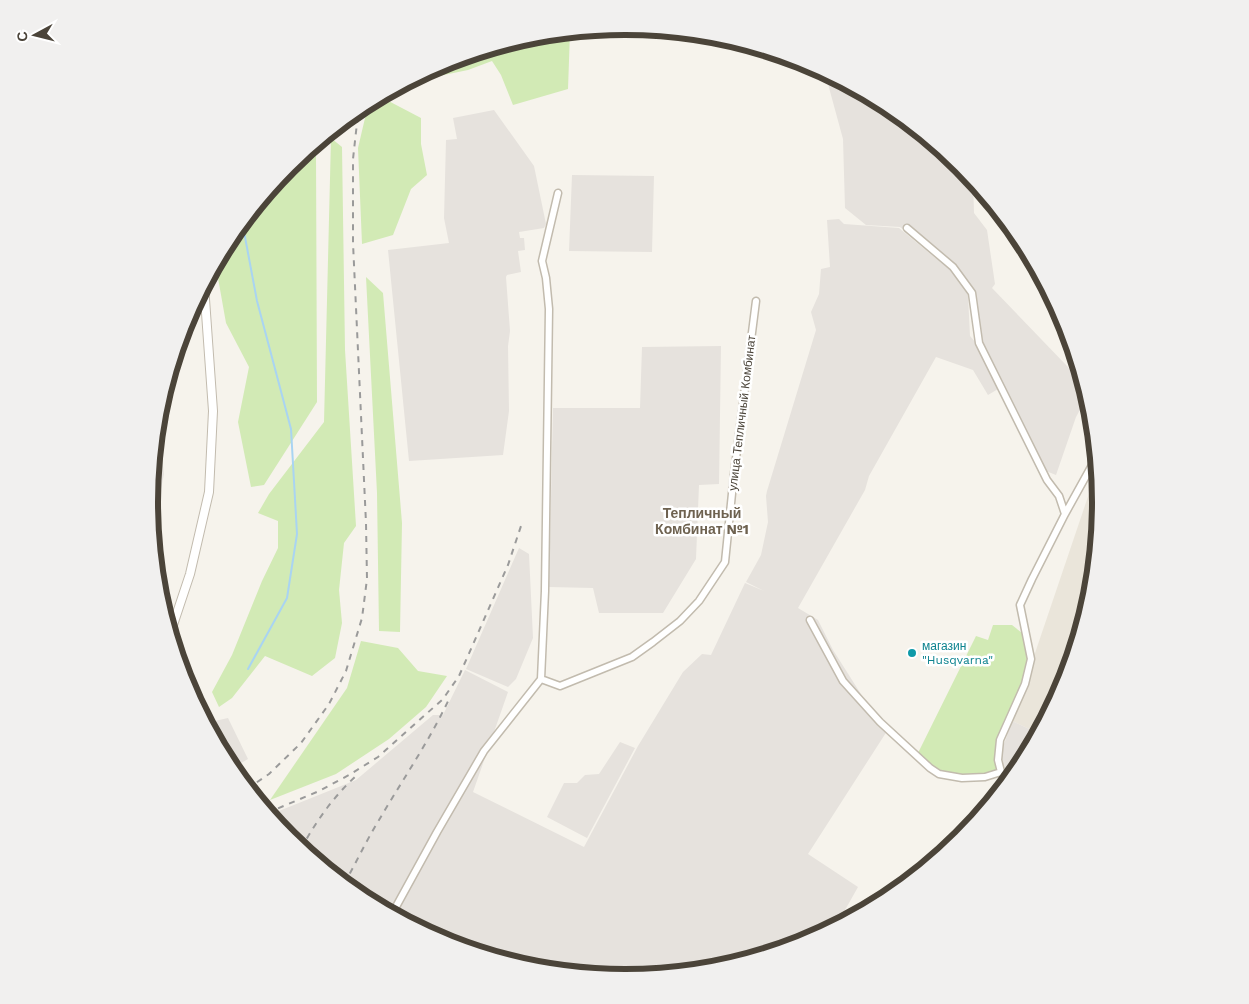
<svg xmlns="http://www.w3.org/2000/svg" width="1249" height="1004" font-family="'Work Sans',sans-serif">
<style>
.residential{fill:#eae5da}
.industrial{fill:#e6e2dd}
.green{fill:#d2eab5}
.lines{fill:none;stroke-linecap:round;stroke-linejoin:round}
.stream{stroke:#a9d4f2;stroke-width:2}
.minor-casing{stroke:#c2bbae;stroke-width:9}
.tertiary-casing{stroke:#c2bbae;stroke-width:10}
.minor{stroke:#fff;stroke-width:6}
.tertiary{stroke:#fff;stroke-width:8}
.rail{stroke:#9a9a9a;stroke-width:2;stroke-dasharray:6 6;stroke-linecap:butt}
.culture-dot{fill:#0f9aa8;stroke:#fff;stroke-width:2}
.labels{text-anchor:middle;stroke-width:5;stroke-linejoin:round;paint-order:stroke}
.street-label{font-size:12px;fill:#4b4439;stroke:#fff}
.culture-label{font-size:12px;fill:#0d838f;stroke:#fff;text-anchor:start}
.neighbourhood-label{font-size:14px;font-weight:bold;fill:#6e6250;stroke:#fff}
.rim{fill:none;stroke:#4b4439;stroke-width:6}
</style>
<rect width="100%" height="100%" fill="#f6f3ec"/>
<path class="residential" d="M 1097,470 L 1100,502 L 1091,595 L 1064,684 L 1038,733 L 1012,721 Z"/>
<path class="industrial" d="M 825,73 L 889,107 L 961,166 L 973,181 L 974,213 L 987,230 L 995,284 L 992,288 L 1067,366 L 1086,391 L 1087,397 L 1076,417 L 1056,475 L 1036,467 L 1002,394 L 986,364 L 998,389 L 988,395 L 973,370 L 936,357 L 869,476 L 865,490 L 798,608 L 818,620 L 833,650 L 859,691 L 867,704 L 889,728 L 808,854 L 858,887 L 836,926 L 806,942 L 717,969 L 624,978 L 531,969 L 442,941 L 360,897 L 288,838 L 269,815 L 356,780 L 433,715 L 443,715 L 465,670 L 508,692 L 473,792 L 584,847 L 638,746 L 683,672 L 702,654 L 711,655 L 745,583 L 764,591 L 746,582 L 761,555 L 768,522 L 766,496 L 767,491 L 816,330 L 811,312 L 819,294 L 821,269 L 830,267 L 827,220 L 839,219 L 844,224 L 899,228 L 950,270 L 968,295 L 970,336 L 977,344 L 975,339 L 969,294 L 951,269 L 900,227 L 866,225 L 845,208 L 843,139 Z
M 494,110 L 534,166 L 546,224 L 544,228 L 519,232 L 520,238 L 524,238 L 525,250 L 518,251 L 521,272 L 507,275 L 506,277 L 510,331 L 508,346 L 509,411 L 503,455 L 409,461 L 388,250 L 449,243 L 444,218 L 446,140 L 457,139 L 453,118 Z
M 572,175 L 654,176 L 652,252 L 569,251 Z
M 721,346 L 719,484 L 699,485 L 696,559 L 663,613 L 599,613 L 593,588 L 549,587 L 553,408 L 640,408 L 642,347 Z
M 157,417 L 164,474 L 152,533 L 149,502 Z
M 519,548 L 529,554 L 533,638 L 516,679 L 508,687 L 466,669 Z
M 228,718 L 248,759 L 231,769 L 206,723 Z
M 1012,721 L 1038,733 L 1020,767 L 1012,777 L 1004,770 L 1001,753 Z
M 620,742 L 635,748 L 587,838 L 547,817 L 564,783 L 577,783 L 585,775 L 599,774 Z"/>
<path class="green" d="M 570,32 L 568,89 L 513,105 L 501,75 L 492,61 L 468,70 L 434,77 L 432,68 L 443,62 L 532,35 Z
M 379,96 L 421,118 L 421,144 L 427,175 L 411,189 L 393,235 L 362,244 L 358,148 L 369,101 Z
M 331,138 L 342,147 L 345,350 L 356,526 L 344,543 L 339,590 L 342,623 L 335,658 L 312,676 L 265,656 L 232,698 L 219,707 L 212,692 L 232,655 L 262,581 L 278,548 L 278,521 L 258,513 L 269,494 L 324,422 Z
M 319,141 L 316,154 L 317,402 L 264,485 L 251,487 L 238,422 L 249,367 L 226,323 L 218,278 L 217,261 L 229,237 L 288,165 Z
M 366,277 L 383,293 L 402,523 L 400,632 L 379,631 L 377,493 Z
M 993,625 L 1012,625 L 1022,633 L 1028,659 L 1022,683 L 997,739 L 995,760 L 997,771 C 980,775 955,778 939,771 C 931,767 924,759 918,753 L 976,636 L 988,640 Z
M 361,641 L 398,648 L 418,671 L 447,676 L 426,707 L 389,739 L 336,774 L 270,800 L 347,688 Z"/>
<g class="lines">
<path class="stream" d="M 242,221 L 257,301 L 291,429 L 297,534 L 287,598 L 248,669"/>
<defs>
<path id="minor" d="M 907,228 L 953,267 L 972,293 L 979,343 L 1047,480 L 1059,496 L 1065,514
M 810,620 L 843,681 L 880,722 L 930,768 L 939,774 L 962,778 L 985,777 L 1001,772
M 541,679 L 560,686 L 632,657 L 653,642 L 680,621 L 699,601 L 725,562 L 734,474 L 756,301
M 1009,780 L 1001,772 L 998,760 L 1000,740 L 1025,684 L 1031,659 L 1020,605 L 1032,579 L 1065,514 L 1096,458
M 392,914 L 437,832 L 484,751 L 541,679 L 545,591 L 549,309 L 546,278 L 542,261 L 558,193"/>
<path id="tertiary" d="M 170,634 L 190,574 L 209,492 L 213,411 L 204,285"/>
</defs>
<use href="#minor" class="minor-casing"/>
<use href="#tertiary" class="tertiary-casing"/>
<use href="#minor" class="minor"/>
<use href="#tertiary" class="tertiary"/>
<path class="rail" d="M 247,789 L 269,774 L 301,743 L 329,704 L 346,671 L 362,618 L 367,579 L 366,523 L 353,243 L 353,159 L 357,123 L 362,106
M 267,813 L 319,791 L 349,775 L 378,757 L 443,699 L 459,676 L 508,565 L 522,523
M 301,849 C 316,821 334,796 357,775
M 344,884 C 356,863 366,841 379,820 C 403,779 430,740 450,697"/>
</g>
<circle class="culture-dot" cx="912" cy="653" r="5"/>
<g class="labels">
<g class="street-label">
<text transform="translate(742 413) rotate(-83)" y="4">улица Тепличный Комбинат</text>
</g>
<g class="culture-label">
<text x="922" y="650">магазин<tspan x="922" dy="14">"Husqvarna"</tspan></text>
</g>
<g class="neighbourhood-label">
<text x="702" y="518">Тепличный<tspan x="702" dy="16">Комбинат №1</tspan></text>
</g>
</g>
<path d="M0 0H1249V1004H0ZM158 502a467 467 0 1 1 934 0a467 467 0 1 1-934 0Z" fill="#f1f0ef" fill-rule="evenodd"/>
<path class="rim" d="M158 502a467 467 0 1 1 934 0a467 467 0 1 1-934 0Z"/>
<g transform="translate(35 35) rotate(263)" stroke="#ffffff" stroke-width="4" paint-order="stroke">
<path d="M0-4L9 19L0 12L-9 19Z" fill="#4b4439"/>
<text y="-8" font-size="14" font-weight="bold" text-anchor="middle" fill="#4b4439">С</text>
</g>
</svg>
